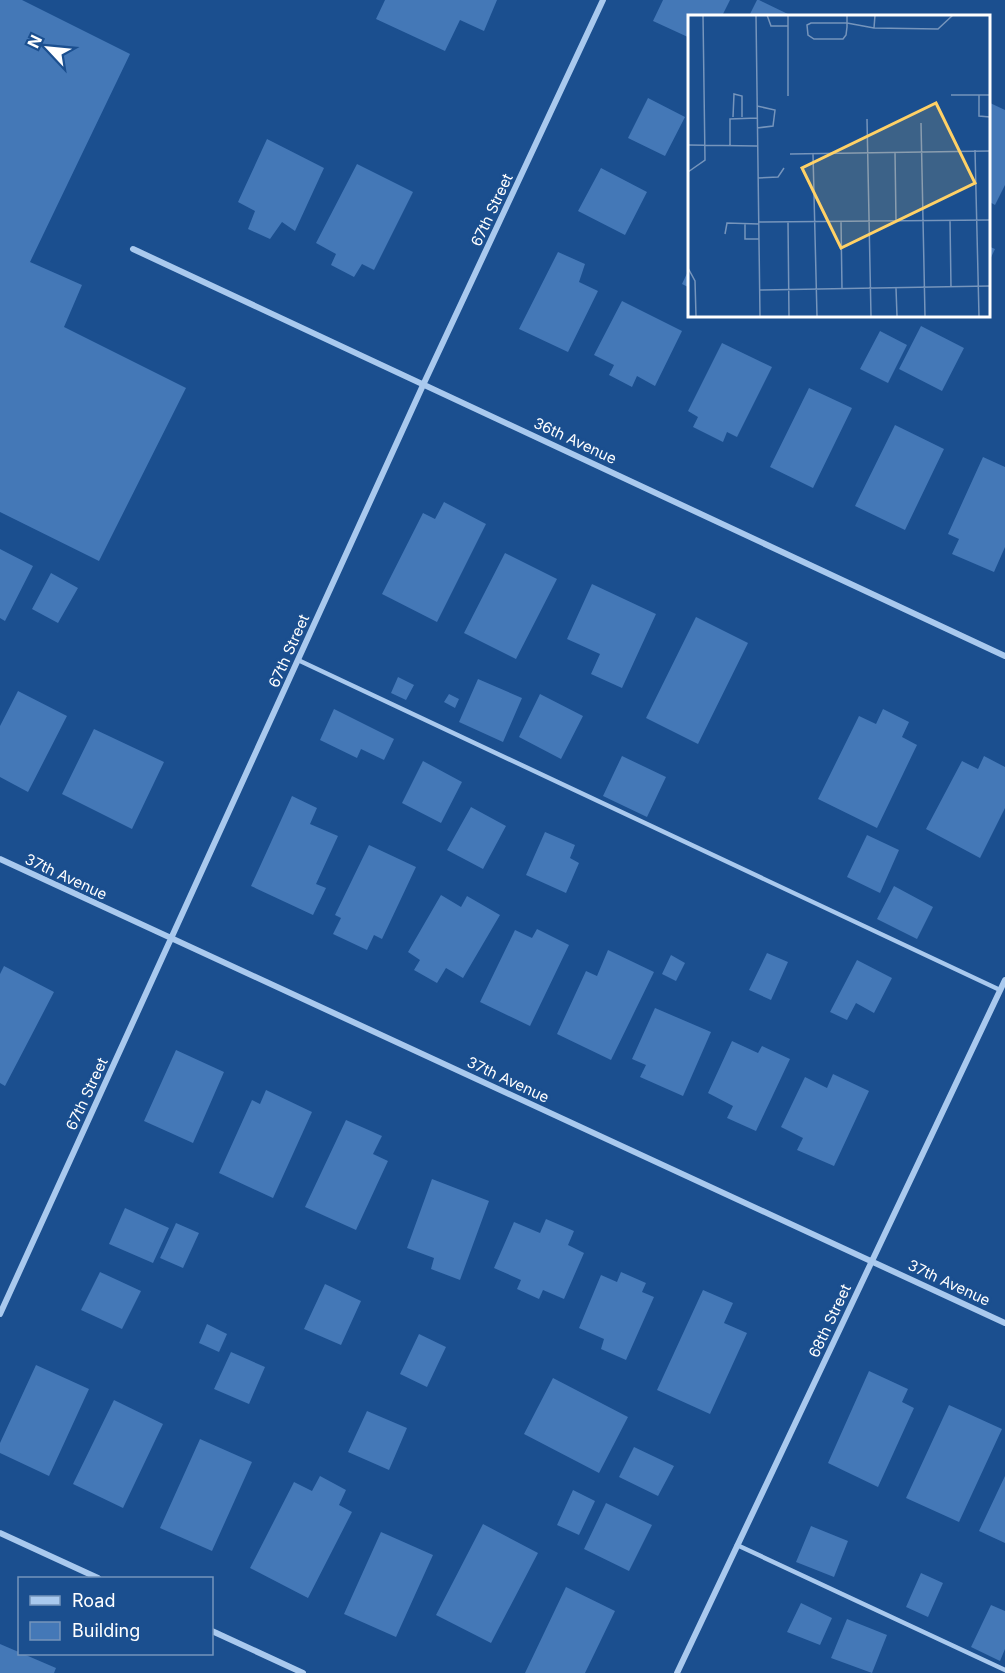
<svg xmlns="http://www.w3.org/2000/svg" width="1005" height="1673" font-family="Inter,sans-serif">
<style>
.building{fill:#4478b7}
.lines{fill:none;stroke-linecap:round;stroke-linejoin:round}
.service{stroke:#a9c9ee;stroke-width:4.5}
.minor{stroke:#a9c9ee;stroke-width:6}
.labels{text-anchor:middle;stroke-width:6;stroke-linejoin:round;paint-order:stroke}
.street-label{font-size:15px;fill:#fff;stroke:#1b4f8f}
.inset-road{fill:none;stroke:#7695bc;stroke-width:1.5}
.view{fill:#ffd166;fill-opacity:0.15;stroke:#ffd166;stroke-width:3}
.inset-edge{fill:none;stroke:#fff;stroke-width:3}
</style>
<rect width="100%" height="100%" fill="#1b4f8f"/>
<path class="building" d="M 0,0 L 22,0 L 130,54 L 30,262 L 82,285 L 64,327 L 186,388 L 99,561 L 0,512 Z
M 385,0 L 497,0 L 484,31 L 460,20 L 445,51 L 376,19 Z
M 663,0 L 730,0 L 722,16 L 690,16 L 690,38 L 653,21 Z
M 757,0 L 759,0 L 792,16 L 749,16 Z
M 648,98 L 685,117 L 665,156 L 628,138 Z
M 988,102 L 1005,110 L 1005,185 L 995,205 L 988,201 Z
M 267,139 L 324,168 L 295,231 L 282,222 L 270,239 L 248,229 L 255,211 L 238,202 Z
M 357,164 L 413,192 L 374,270 L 362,264 L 354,277 L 331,265 L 336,254 L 316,243 Z
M 601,168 L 647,192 L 625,235 L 578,211 Z
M 988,246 L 995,249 L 988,264 Z
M 558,252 L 585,264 L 579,282 L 598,291 L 568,352 L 519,329 Z
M 690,267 L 690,288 L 682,284 Z
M 622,301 L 682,331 L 655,386 L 637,376 L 632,387 L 609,375 L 614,365 L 594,355 Z
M 921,326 L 964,348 L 942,391 L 899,369 Z
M 880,331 L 907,345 L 888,383 L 860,369 Z
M 722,343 L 772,367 L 737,437 L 727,432 L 723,442 L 693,427 L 698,417 L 688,411 Z
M 809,388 L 852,408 L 813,488 L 770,467 Z
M 895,425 L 944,449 L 905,530 L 855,506 Z
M 983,457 L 1005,467 L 1005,547 L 994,572 L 952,554 L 959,539 L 948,534 Z
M 444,502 L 486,524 L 437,622 L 382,594 L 423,513 L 435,519 Z
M 0,549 L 33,566 L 5,621 L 0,618 Z
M 505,553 L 557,579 L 516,659 L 464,633 Z
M 51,573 L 78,588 L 58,623 L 32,609 Z
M 592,584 L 656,614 L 622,688 L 591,674 L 600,654 L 567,639 Z
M 696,617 L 748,643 L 698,744 L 646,718 Z
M 398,677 L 414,685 L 406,700 L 391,693 Z
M 478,679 L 522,698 L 503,742 L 459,722 Z
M 18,691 L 67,716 L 28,792 L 0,777 L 0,726 Z
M 449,694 L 459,699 L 455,708 L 444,702 Z
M 540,694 L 583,716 L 561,759 L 519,737 Z
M 334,709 L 394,739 L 384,760 L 361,749 L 357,758 L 320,740 Z
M 883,709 L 909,722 L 902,737 L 917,745 L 877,828 L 818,799 L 859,716 L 876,724 Z
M 94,729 L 164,762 L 132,829 L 62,794 Z
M 622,756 L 666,777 L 647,817 L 603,796 Z
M 984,756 L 1005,767 L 1005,808 L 980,858 L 926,829 L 962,761 L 978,769 Z
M 423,761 L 462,782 L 441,823 L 402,803 Z
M 292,796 L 317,808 L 310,824 L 338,836 L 316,884 L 326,888 L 313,915 L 251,886 Z
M 471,807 L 506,826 L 483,869 L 447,850 Z
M 545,832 L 575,845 L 570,858 L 579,863 L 566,893 L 526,875 Z
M 867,835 L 899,850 L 880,893 L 847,877 Z
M 369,845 L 416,867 L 382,939 L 374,935 L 367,950 L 333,934 L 341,918 L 335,915 Z
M 894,886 L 933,907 L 917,939 L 877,919 Z
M 441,895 L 461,907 L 467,896 L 500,915 L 463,978 L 446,968 L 437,983 L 414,970 L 420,960 L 408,952 Z
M 537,929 L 569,945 L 530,1026 L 480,1002 L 515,930 L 532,938 Z
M 608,950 L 654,972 L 611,1060 L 557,1034 L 586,971 L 597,976 Z
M 767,953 L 788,962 L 771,1000 L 749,990 Z
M 671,955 L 685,963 L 676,981 L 662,974 Z
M 857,960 L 892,978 L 874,1013 L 856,1003 L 847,1020 L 830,1012 Z
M 4,966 L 54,992 L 5,1086 L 0,1083 L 0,974 Z
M 655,1008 L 711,1032 L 683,1096 L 640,1077 L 646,1065 L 632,1059 Z
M 732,1041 L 758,1053 L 762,1046 L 790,1059 L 756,1131 L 727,1118 L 733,1106 L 708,1093 Z
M 176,1050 L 224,1072 L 193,1143 L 144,1121 Z
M 833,1074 L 869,1091 L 834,1166 L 797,1150 L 803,1138 L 781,1127 L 805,1077 L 827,1088 Z
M 266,1090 L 312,1112 L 273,1198 L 219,1173 L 252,1100 L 260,1104 Z
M 346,1120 L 382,1136 L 373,1154 L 388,1161 L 356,1230 L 305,1207 Z
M 432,1179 L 489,1201 L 460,1280 L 431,1269 L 434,1258 L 407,1248 Z
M 125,1208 L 169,1228 L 153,1263 L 109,1244 Z
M 546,1219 L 574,1231 L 568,1245 L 584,1253 L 564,1299 L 543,1290 L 539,1299 L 517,1289 L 521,1280 L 494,1268 L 514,1222 L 540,1233 Z
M 176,1223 L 199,1233 L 183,1268 L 160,1258 Z
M 100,1272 L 141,1291 L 122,1329 L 81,1310 Z
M 621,1272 L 646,1283 L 642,1292 L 654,1297 L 626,1360 L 601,1349 L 604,1339 L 579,1328 L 601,1275 L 617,1282 Z
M 325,1284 L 361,1301 L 341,1345 L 304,1329 Z
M 703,1290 L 733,1303 L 724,1323 L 747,1333 L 710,1414 L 657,1390 Z
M 207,1324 L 227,1334 L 219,1352 L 199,1343 Z
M 419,1334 L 446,1347 L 427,1387 L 400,1374 Z
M 231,1352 L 265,1367 L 249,1404 L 214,1389 Z
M 36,1365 L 89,1389 L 49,1476 L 0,1453 L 0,1443 Z
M 869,1371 L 908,1389 L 902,1402 L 914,1408 L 878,1487 L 828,1463 Z
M 553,1378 L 628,1417 L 599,1473 L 524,1434 Z
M 114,1400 L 163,1424 L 123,1508 L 73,1484 Z
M 949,1405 L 1002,1429 L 959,1522 L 906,1498 Z
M 367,1411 L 407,1428 L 389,1470 L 348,1452 Z
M 200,1439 L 252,1462 L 212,1551 L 160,1528 Z
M 634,1447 L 674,1466 L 658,1496 L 619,1477 Z
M 320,1476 L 346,1490 L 339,1505 L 352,1512 L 308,1598 L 250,1568 L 294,1482 L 312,1491 Z
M 1005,1476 L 1005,1543 L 979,1531 Z
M 573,1490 L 595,1501 L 579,1535 L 557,1525 Z
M 606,1503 L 652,1525 L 629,1571 L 584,1549 Z
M 483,1524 L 538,1553 L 491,1643 L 436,1615 Z
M 811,1526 L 848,1541 L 834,1577 L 796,1562 Z
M 381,1532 L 433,1555 L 396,1637 L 344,1614 Z
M 921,1573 L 943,1583 L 928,1617 L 906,1607 Z
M 566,1587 L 615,1611 L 585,1673 L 525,1673 Z
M 801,1603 L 832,1618 L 820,1645 L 787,1632 Z
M 991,1605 L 1005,1611 L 1005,1649 L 1000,1661 L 971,1647 Z
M 847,1619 L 887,1635 L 872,1673 L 831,1658 Z
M 0,1644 L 56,1668 L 54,1673 L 0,1673 Z"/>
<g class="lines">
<path class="service" d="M 298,660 L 1000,990
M 737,1545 L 1005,1670"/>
<path class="minor" d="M 133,249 L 1005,656
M 0,859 L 1005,1323
M 0,1314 L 424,383 L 603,0
M 0,1533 L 98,1578
M 212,1631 L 303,1673
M 677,1673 L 1005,980"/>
</g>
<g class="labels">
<g class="street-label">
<text transform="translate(492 210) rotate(-65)" y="5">67th Street</text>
<text transform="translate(575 441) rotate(25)" y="5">36th Avenue</text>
<text transform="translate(289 651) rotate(-66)" y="5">67th Street</text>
<text transform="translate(66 877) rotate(25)" y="5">37th Avenue</text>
<text transform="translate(508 1080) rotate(25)" y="5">37th Avenue</text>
<text transform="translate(87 1094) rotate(-65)" y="5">67th Street</text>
<text transform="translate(949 1283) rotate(25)" y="5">37th Avenue</text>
<text transform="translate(830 1321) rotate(-65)" y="5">68th Street</text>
</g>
</g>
<g transform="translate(688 15)">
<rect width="302" height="302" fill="#1b4f8f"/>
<path class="inset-road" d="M 68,0 L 72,301M 79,0 L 83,11 L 100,11M 100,0 L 100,81M 159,0 L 159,12 L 158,20 L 155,24 L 126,24 L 120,20 L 119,10 L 123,8 L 159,8 L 186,13M 187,0 L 186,13 L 250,14 L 265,0M 263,80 L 302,80M 291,80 L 291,101 L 302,102M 69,91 L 87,95 L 85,111 L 69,113M 45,102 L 46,79 L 54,81 L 54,102M 179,104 L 183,301M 233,108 L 237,301M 0,130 L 69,131M 42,131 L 42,104 L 69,103M 287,135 L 291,301M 207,137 L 208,206M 102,139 L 302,136M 125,139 L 129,301M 0,157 L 17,145 L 15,0M 70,163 L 90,162 L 96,153M 262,205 L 263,272M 153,206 L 154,274M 71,207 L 302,205M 100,207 L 101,301M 57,209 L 57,224 L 71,224M 37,219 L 39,208 L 71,209M 0,253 L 7,266 L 8,301M 208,273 L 209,301M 72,275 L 302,271"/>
<path class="view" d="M 248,88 L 287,168 L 153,233 L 114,153 Z"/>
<rect width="302" height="302" class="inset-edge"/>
</g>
<rect x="18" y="1577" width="195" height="78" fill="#1b4f8f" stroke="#7695bc" stroke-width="1.5"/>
<rect x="30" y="1596" width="30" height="9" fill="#a9c9ee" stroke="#7695bc" stroke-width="1.5"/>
<text x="72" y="1607" font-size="18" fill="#ffffff">Road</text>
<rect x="30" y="1622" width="30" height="18" fill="#4478b7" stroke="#7695bc" stroke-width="1.5"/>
<text x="72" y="1637" font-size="18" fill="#ffffff">Building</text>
<g transform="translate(48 48) rotate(296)" stroke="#1b4f8f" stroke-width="4.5" paint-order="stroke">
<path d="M0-4.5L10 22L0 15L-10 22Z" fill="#ffffff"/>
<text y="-9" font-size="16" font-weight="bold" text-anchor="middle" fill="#ffffff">N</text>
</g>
</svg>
